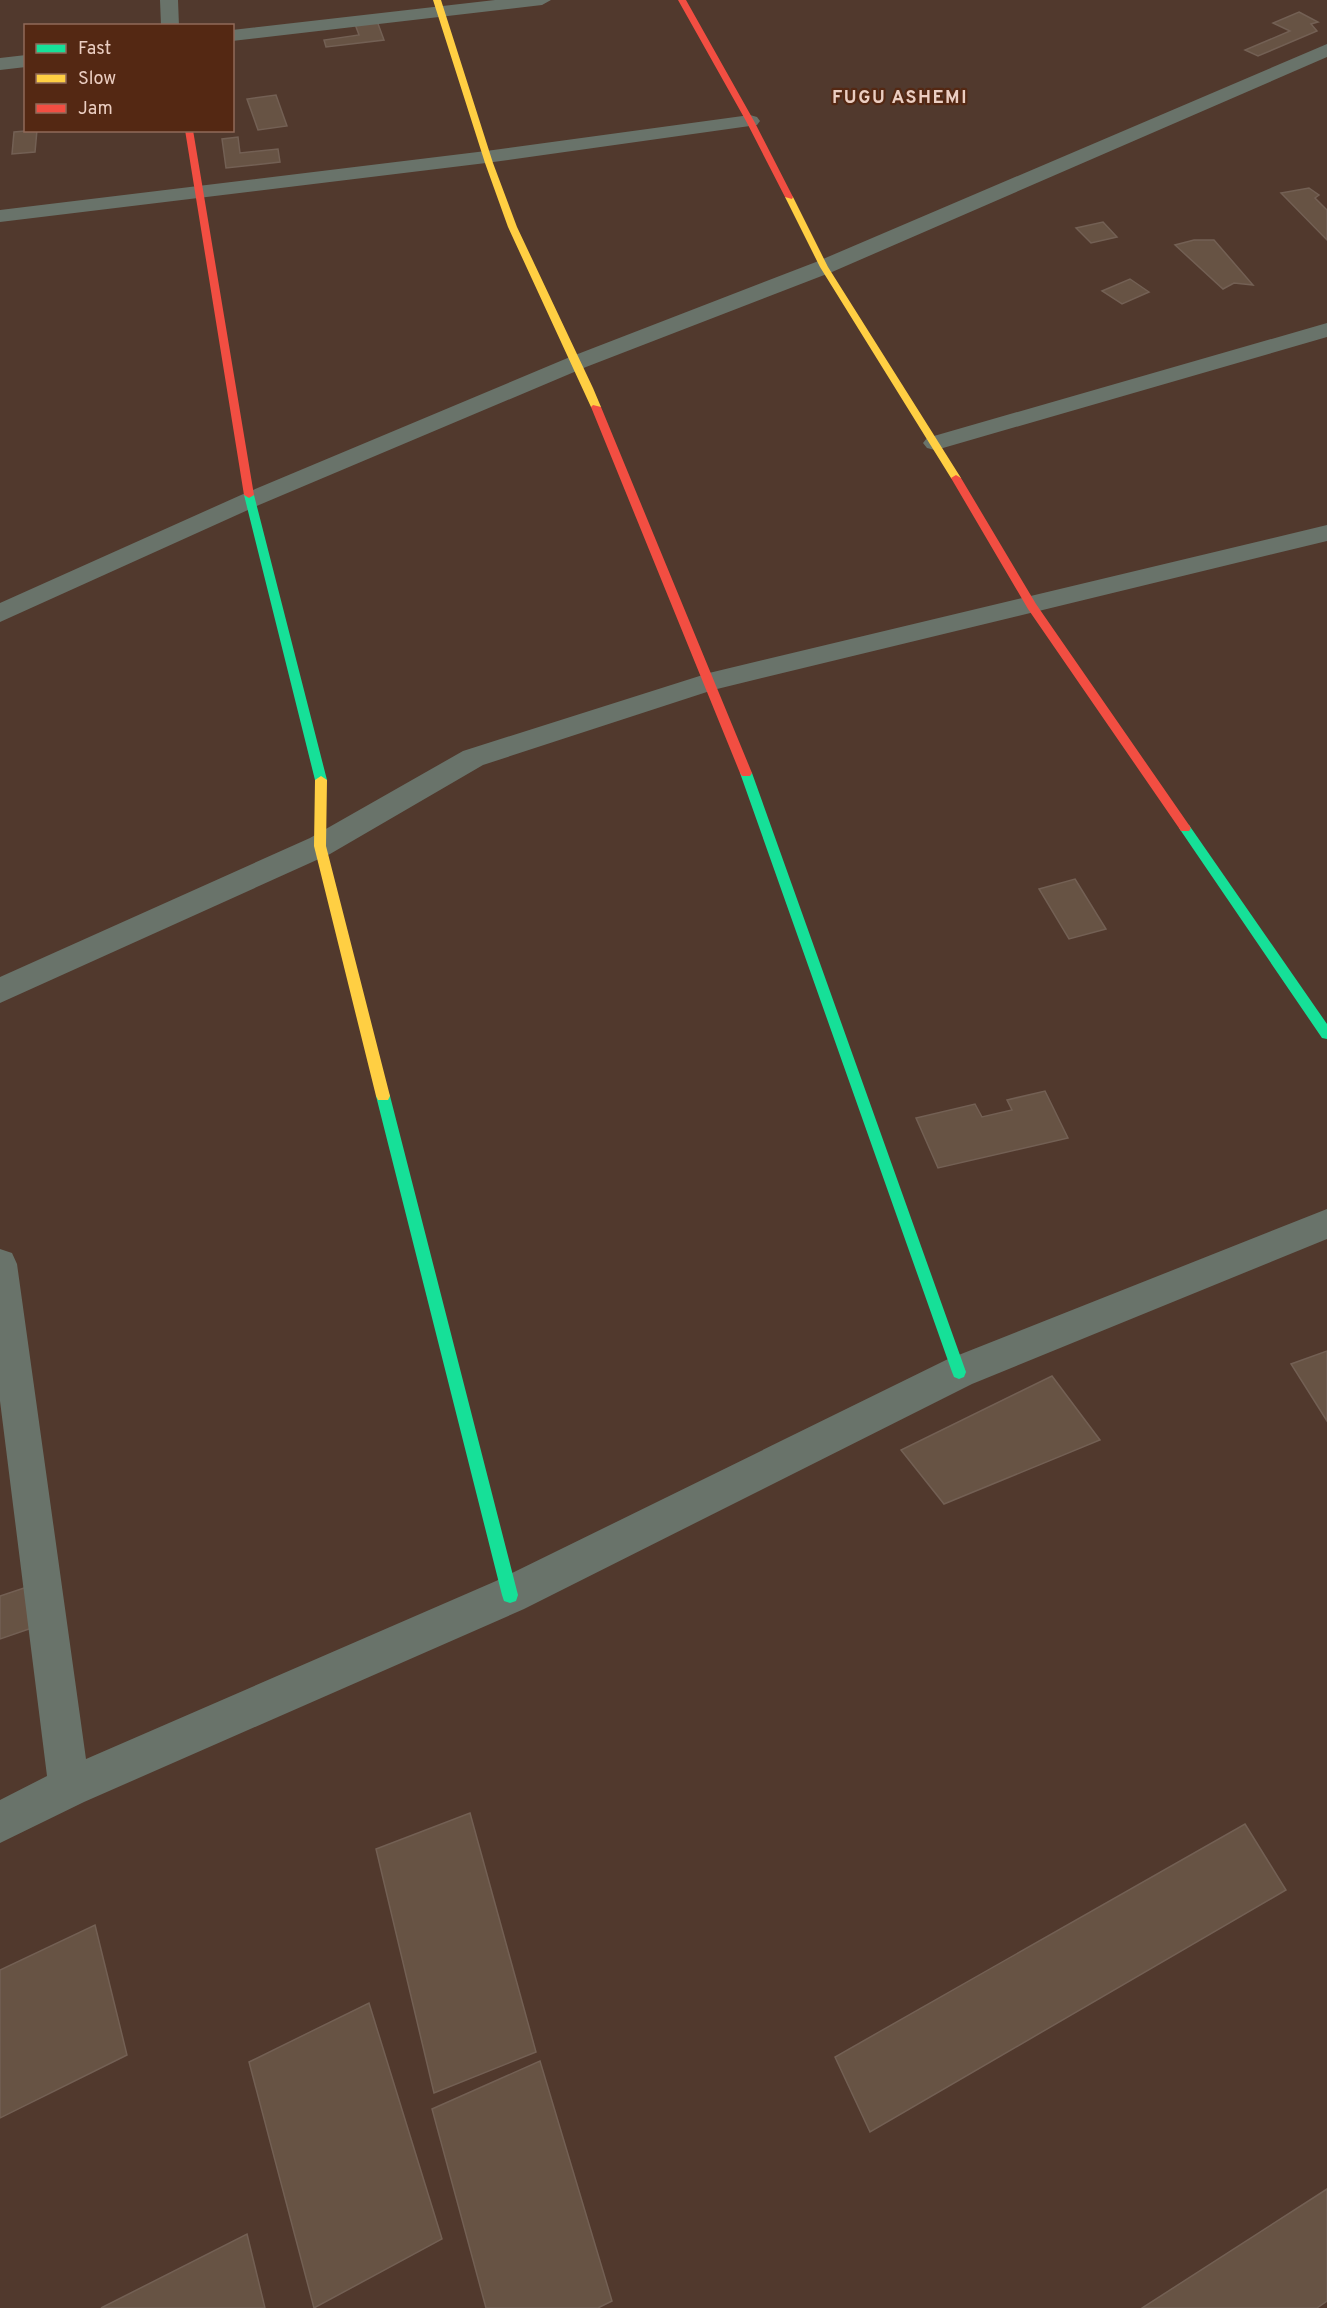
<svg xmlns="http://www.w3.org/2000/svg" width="1327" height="2308" font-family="Overpass,sans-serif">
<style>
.building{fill:#675344;stroke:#736054;stroke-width:1.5}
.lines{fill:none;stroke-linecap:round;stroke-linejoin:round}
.street{fill:#69736a;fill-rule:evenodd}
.fast{fill:#16e098;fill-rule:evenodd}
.slow{fill:#ffcf43;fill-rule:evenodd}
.jam{fill:#f24e42;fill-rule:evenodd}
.labels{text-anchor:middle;stroke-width:4.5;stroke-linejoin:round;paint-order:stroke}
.far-district-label{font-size:18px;font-weight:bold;letter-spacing:1.5px;fill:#ebcec2;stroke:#542813}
</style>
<rect width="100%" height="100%" fill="#51392d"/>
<path class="building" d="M 1299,12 L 1318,22 L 1311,24 L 1317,31 L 1258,56 L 1245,50 L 1290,31 L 1273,23 Z
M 377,21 L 384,40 L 326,47 L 324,40 L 359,35 L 355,24 Z
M 276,95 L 287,126 L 258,130 L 247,99 Z
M 37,130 L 35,152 L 12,154 L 14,132 Z
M 238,137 L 240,153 L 278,149 L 280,162 L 226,168 L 222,139 Z
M 1309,188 L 1319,195 L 1315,198 L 1327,210 L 1327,240 L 1281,193 Z
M 1103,222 L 1117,237 L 1091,243 L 1076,228 Z
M 1194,240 L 1214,240 L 1253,285 L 1234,283 L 1223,289 L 1175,245 Z
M 1130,279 L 1149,292 L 1122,304 L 1102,291 Z
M 1075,879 L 1106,929 L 1069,939 L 1039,889 Z
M 1045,1091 L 1068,1138 L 938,1168 L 916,1118 L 975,1104 L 982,1117 L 1012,1110 L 1007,1100 Z
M 1327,1351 L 1327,1421 L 1291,1364 Z
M 1052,1376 L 1100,1440 L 944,1504 L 901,1450 Z
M 27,1587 L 32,1628 L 0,1639 L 0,1596 Z
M 470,1813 L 536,2052 L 434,2093 L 376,1849 Z
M 1245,1824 L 1286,1890 L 870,2132 L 835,2057 Z
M 95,1925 L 127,2055 L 0,2118 L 0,1970 Z
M 369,2003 L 442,2239 L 314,2308 L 249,2062 Z
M 540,2061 L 612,2301 L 598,2308 L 486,2308 L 432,2109 Z
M 1327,2189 L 1327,2301 L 1317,2308 L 1142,2308 Z
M 247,2234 L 265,2308 L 101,2308 Z"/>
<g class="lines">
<path class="street" d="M 160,0 L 178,0 L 179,26 L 161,26 Z
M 495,0 L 551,0 L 542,5 L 232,41 L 232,30 Z
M 1327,44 L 1327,57 L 832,272 L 586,367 L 259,505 L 0,622 L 0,603 L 241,495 L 570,357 L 816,262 Z
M 26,55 L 26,67 L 0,70 L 0,58 Z
M 750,115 L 757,117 L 760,121 L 757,125 L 486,163 L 0,222 L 0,210 L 486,151 Z
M 1327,323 L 1327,337 L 943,448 L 935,450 L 927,448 L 923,443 L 927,438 Z
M 1327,525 L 1327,541 L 713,690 L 483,765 L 330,854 L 0,1003 L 0,977 L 310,838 L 463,751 L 709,673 Z
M 1327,1209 L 1327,1239 L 972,1384 L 524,1609 L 84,1802 L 0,1843 L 0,1800 L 47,1776 L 0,1401 L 0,1249 L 12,1253 L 17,1264 L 86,1759 L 496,1581 L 946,1360 Z"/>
<path class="fast" d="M 249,492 L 254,495 L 327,780 L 321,784 L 315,780 L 244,495 Z
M 746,769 L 752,773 L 966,1372 L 964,1377 L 959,1379 L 954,1377 L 952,1372 L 740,773 Z
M 1185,824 L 1189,825 L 1327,1024 L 1327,1039 L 1322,1038 L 1181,831 L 1179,828 Z
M 383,1090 L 388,1092 L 390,1096 L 518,1595 L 516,1601 L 510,1603 L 504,1601 L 502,1595 L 376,1096 L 378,1092 Z"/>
<path class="slow" d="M 433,0 L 441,0 L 493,163 L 517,227 L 593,388 L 601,407 L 599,409 L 591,407 L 508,227 L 485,163 Z
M 789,194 L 793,197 L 828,267 L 961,478 L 959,480 L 953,480 L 951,478 L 820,267 L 785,197 Z
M 321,776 L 327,780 L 326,846 L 390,1096 L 388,1100 L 378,1100 L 376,1096 L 314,846 L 315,780 Z"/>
<path class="jam" d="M 678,0 L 686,0 L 754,121 L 793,197 L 792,199 L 785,197 L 746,121 Z
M 185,130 L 193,130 L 254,495 L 249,498 L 244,495 Z
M 593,405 L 601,407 L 752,773 L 750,776 L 742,776 L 740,773 L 591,407 Z
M 956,475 L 961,478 L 1036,604 L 1189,825 L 1191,828 L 1189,831 L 1181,831 L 1028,609 L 951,478 Z"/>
</g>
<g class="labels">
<g class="far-district-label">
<text x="900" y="103">FUGU ASHEMI</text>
</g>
</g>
<rect x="24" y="24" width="210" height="108" fill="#542813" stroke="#906a59" stroke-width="1.5"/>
<rect x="36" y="44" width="30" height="9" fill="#16e098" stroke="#906a59" stroke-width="1.5"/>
<text x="78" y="54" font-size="18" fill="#ebcec2">Fast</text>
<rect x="36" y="74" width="30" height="9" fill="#ffcf43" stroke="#906a59" stroke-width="1.5"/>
<text x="78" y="84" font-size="18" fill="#ebcec2">Slow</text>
<rect x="36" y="104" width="30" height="9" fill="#f24e42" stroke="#906a59" stroke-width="1.5"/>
<text x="78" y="114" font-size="18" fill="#ebcec2">Jam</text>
</svg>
